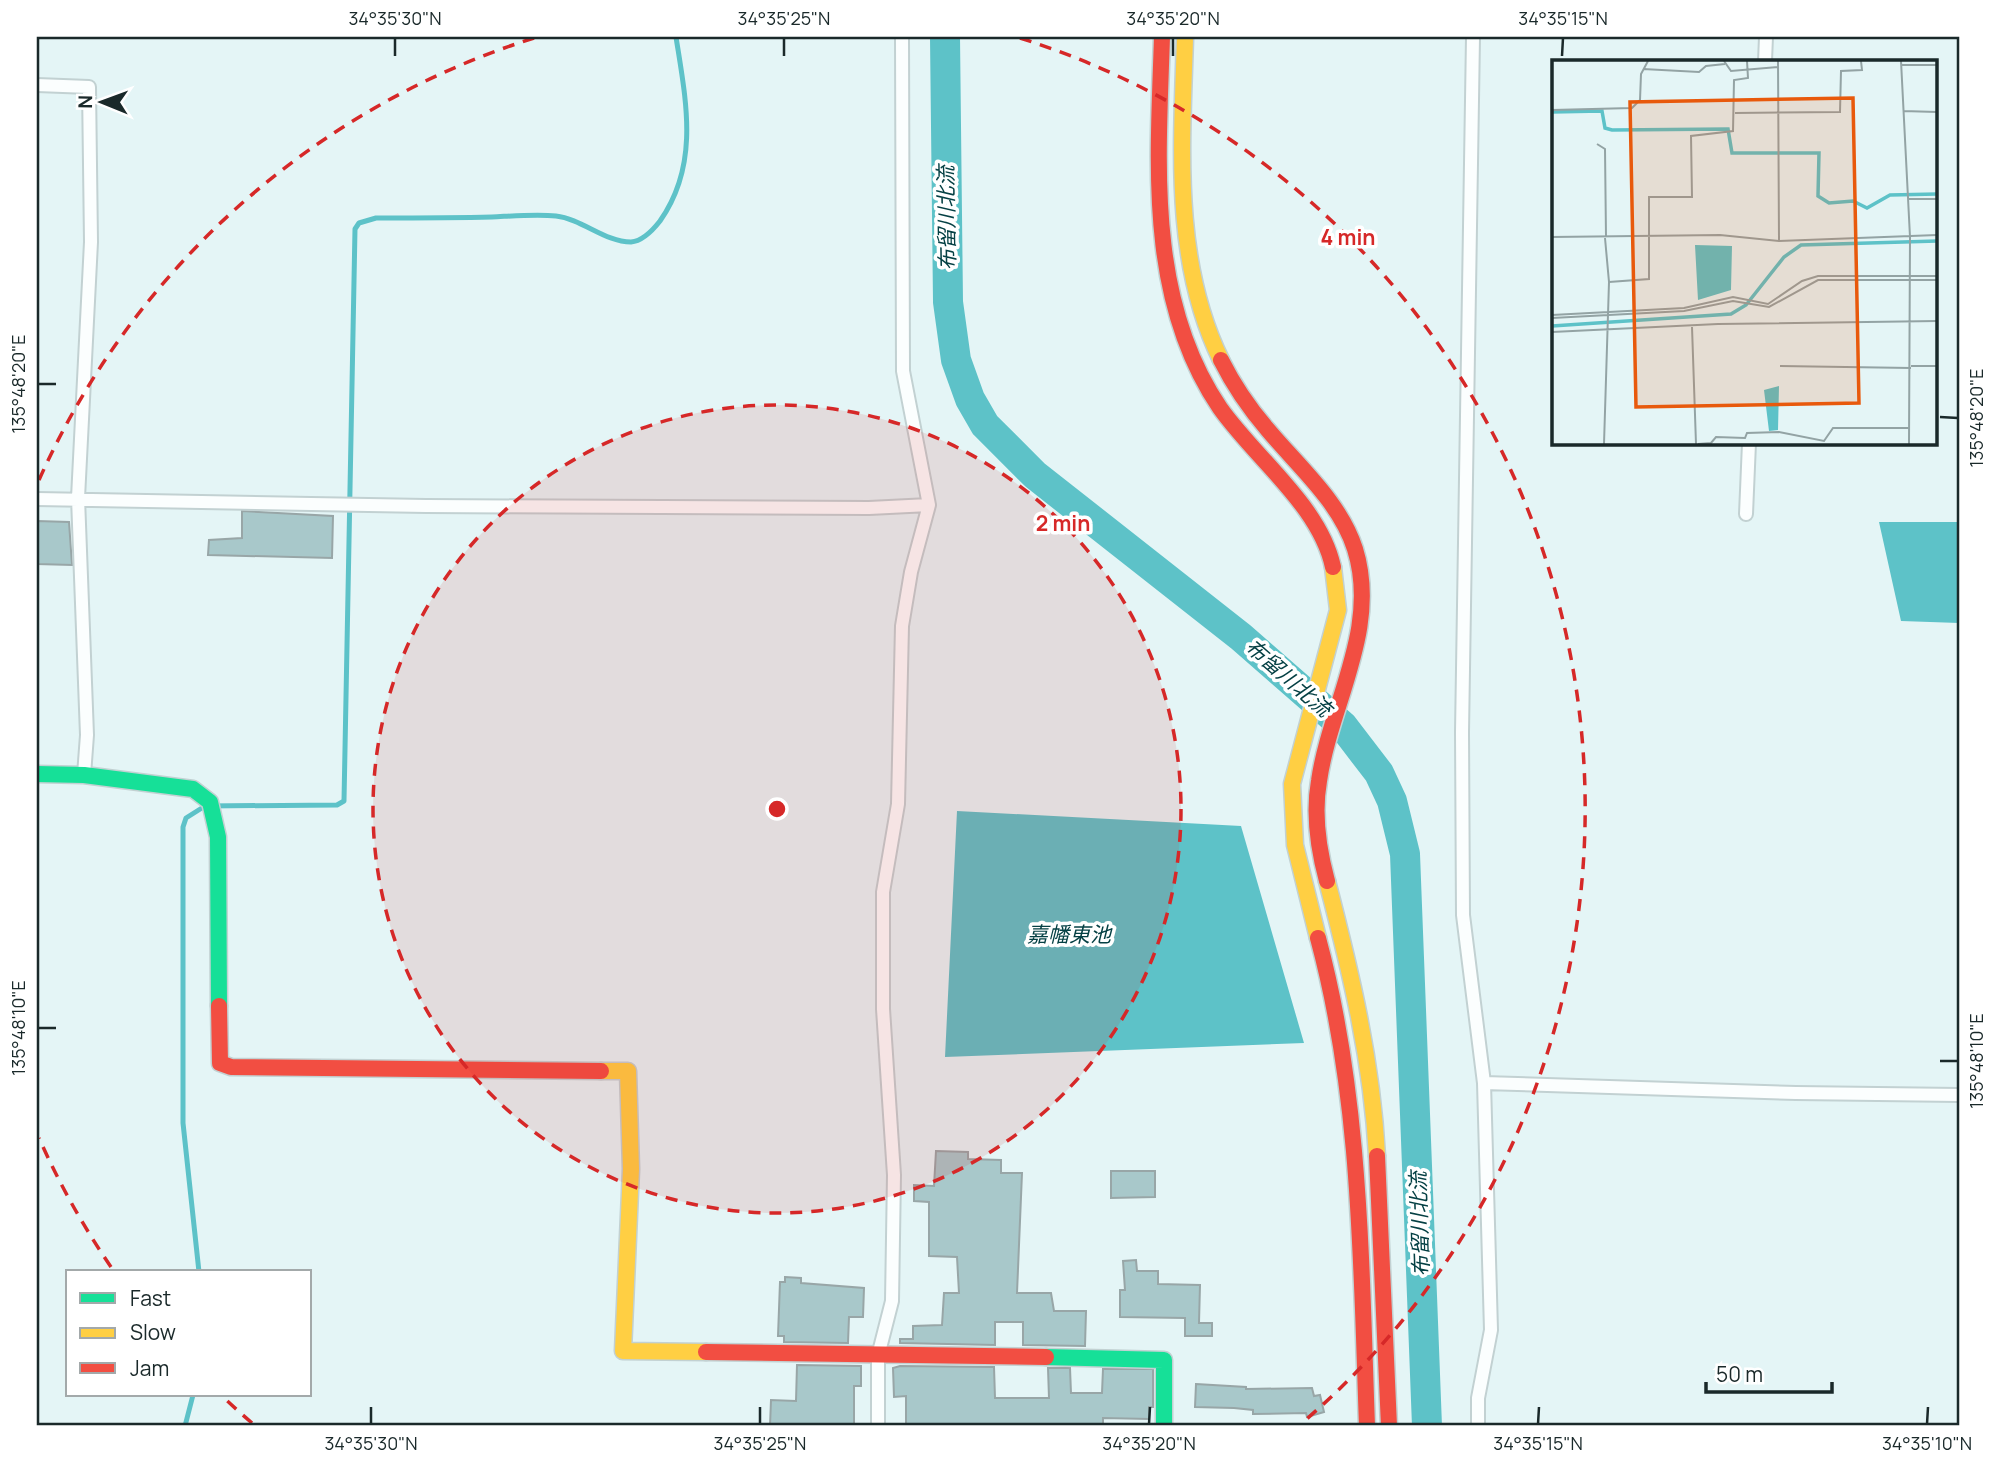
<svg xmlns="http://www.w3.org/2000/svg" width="1996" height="1463" font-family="Manrope,'Noto Sans JP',sans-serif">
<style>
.water{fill:#5dc2c8}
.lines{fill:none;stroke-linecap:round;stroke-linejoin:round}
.stream{stroke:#5dc2c8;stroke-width:5}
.river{stroke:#5dc2c8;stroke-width:30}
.building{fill:#a8c8ca;stroke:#98a6a7;stroke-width:2}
.street-casing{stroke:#c2d1d2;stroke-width:16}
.fast-casing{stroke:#c2d1d2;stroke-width:19}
.slow-casing{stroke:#c2d1d2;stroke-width:19}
.jam-casing{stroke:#c2d1d2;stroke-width:19}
.street{stroke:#fbfefe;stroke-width:12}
.fast{stroke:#16e098;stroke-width:16}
.slow{stroke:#ffcf43;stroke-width:16}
.jam{stroke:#f24e42;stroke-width:16}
.ticks{fill:none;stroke:#1a292a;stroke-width:2.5}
.ring{fill:none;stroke:#d62828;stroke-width:3.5;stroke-dasharray:12 9}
.labels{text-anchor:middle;stroke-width:7;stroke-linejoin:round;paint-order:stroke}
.water-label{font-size:21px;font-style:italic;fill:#054044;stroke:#fff}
.inset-river{fill:none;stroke:#5dc2c8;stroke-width:3.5}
.inset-road{fill:none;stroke:#93a3a4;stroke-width:2}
.view{fill:#e8590c;fill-opacity:0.15;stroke:#e8590c;stroke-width:3.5}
.inset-edge{fill:none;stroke:#1a292a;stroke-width:3.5}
.centre{fill:#d62828;stroke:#fff;stroke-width:3.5}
.ring-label{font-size:21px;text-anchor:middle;font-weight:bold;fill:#d62828;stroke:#fff;stroke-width:7;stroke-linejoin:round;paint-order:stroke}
.neatline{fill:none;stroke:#1a292a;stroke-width:2.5}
.ticks-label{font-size:18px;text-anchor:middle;fill:#1a292a}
</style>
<rect width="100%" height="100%" fill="#e4f5f6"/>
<path class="water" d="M 1879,522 L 1959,522 L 1959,623 L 1901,621 Z
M 957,811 L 1241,826 L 1304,1043 L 945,1057 Z"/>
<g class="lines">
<path class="stream" d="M 199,1272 L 183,1123 L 183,827 L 186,818 L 205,806 L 337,805 L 344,801 L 355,229 L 359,223 L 376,218 C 415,218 454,218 492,217 C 513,216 536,214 556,216 C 582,219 605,242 631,242 C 643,241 653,230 660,221 C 700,164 686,101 676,37
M 185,1426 L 193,1395"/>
<path class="river" d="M 945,37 L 948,302 L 956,360 L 970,399 L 985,425 L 1035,475 L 1241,637 L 1343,726 L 1379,773 L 1392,801 L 1405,854 L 1427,1426"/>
</g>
<path class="building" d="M 242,511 L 333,516 L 332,558 L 208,555 L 209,540 L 242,538 Z
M 37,521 L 69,522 L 72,565 L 37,564 Z
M 936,1151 L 968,1152 L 968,1159 L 1001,1160 L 1001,1173 L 1022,1173 L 1017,1293 L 1051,1293 L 1054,1311 L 1086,1311 L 1085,1346 L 1023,1345 L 1023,1322 L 995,1322 L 995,1345 L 900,1343 L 900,1339 L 913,1339 L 913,1326 L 942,1325 L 944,1293 L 959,1293 L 957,1257 L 929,1256 L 929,1202 L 914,1201 L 914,1185 L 934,1186 Z
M 1111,1171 L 1155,1171 L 1155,1197 L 1111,1198 Z
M 1136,1260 L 1137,1271 L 1158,1271 L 1158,1284 L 1200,1285 L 1199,1323 L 1212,1323 L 1212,1336 L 1185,1336 L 1185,1318 L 1120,1317 L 1120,1290 L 1125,1290 L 1123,1261 Z
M 785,1277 L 801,1278 L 801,1283 L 864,1288 L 863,1317 L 849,1317 L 848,1343 L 784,1342 L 784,1336 L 778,1336 L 780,1282 L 785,1282 Z
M 797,1365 L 861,1366 L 861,1386 L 854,1386 L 854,1426 L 770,1426 L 771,1400 L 796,1401 Z
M 900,1366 L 994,1367 L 995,1398 L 1049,1398 L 1048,1368 L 1070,1368 L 1071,1393 L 1102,1393 L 1103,1369 L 1153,1369 L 1153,1407 L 1149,1407 L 1149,1419 L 1103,1418 L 1103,1426 L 906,1426 L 906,1396 L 894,1397 L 893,1368 Z
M 1196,1384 L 1246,1387 L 1246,1389 L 1312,1388 L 1314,1396 L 1320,1395 L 1324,1412 L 1307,1417 L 1306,1413 L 1253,1414 L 1253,1410 L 1234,1408 L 1195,1407 Z"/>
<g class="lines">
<defs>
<path id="street" d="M 1473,37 L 1462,732 L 1463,915 L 1484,1083 L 1491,1330 L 1478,1398 L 1478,1426
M 1765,61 L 1766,37
M 37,85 L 89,87 L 91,242 L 78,498 L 87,735 L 84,775
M 37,499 L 426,506 L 869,508 L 929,505
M 1746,514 L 1749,443
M 1484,1083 L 1796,1093 L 1959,1095
M 878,1426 L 878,1356 L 892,1301 L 894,1175 L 883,1009 L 883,892 L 898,804 L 902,626 L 911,572 L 929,505 L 903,371 L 902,37"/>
<path id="fast" d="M 37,774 L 84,775 L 193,789 L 210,802 L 218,837 L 219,1006
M 1046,1357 L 1164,1360 L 1164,1426"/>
<path id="slow" d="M 1185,37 C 1182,145 1172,260 1221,360
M 1327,881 C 1351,973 1372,1061 1377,1156
M 1318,938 L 1295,845 L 1292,784 L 1338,610 L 1333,567
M 601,1071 L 628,1071 L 631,1169 L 623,1351 L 706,1352"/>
<path id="jam" d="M 1162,37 C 1158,163 1146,299 1220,408 C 1256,459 1320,506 1333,567
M 1221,360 C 1234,386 1249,408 1268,430 C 1299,467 1340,502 1355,549 C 1380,629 1330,704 1319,781 C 1313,815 1318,848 1327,881
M 1318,938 C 1361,1097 1361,1262 1367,1426
M 219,1006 L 220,1063 L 231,1067 L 601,1071
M 1377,1156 L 1389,1426
M 706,1352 L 1046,1357"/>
</defs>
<use href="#street" class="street-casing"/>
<use href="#fast" class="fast-casing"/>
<use href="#slow" class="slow-casing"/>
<use href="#jam" class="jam-casing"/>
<use href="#street" class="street"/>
<use href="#fast" class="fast"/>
<use href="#slow" class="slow"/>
<use href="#jam" class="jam"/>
</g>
<path class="ticks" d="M 395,56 L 395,38M 784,56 L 784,38M 1173,56 L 1173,38M 1562,56 L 1563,38M 38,384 L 56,384M 1940,417 L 1958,418M 38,1028 L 56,1028M 1940,1061 L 1958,1061M 371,1424 L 371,1407M 760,1424 L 760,1407M 1149,1424 L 1150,1407M 1538,1424 L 1539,1407M 1927,1424 L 1928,1407"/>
<circle cx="777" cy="809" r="404" fill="#d62828" fill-opacity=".12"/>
<g class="ring">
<circle cx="777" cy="809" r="404"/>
<path d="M252 1423A808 808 0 0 1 221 1395M111 1267A808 808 0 0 1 39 1138M39 480A808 808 0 0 1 534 38M1020 38A808 808 0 0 1 1302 1423"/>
</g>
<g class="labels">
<g class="water-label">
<text transform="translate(947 218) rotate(-91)" y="7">布留川北流</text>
<text transform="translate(1288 678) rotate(41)" y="7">布留川北流</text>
<text x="1069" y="942">嘉幡東池</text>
<text transform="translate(1420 1224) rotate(-92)" y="7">布留川北流</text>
</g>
</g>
<g transform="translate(1552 60)">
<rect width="385" height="385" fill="#e4f5f6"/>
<path d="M 143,185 L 180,186 L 179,230 L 146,240 ZM 227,326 L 226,370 L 217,371 L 212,330 Z" fill="#5dc2c8"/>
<path class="inset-river" d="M 0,52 L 50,51 L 53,68 L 60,70 L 176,69 L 180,93 L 267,93 L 266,136 L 277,143 L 301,141 L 315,148 L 338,135 L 385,134M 0,266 L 179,254 L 194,245 L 232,197 L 249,185 L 385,181"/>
<path class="inset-road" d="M 172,1 L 179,11 L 226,7M 226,1 L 227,181M 349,1 L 358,177 L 357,384M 349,5 L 385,5M 91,9 L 147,12 L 154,6 L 173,4M 0,50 L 80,48 L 88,40 L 89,14 L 96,1M 351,51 L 385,52M 183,53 L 288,52 L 289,11 L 310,10 L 309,1M 45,84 L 53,89 L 54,177M 356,139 L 385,139M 0,177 L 168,175 L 227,181 L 385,175M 57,222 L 97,219 L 97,137 L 140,137 L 139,76 L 181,71 L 182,20 L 196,18 L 195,1M 0,255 L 132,248 L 181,237 L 216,244 L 250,221 L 266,216 L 385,216M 0,258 L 132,251 L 181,241 L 217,247 L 266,220 L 385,220M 140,267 L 144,384M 0,272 L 166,264 L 385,261M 228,306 L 359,308M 359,306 L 385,306M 52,384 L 57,222 L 53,178M 146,384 L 159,383 L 164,377 L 193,378 L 195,373 L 227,372 L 272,381 L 281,368 L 357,368"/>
<path class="view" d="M 301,38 L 307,343 L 84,347 L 78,42 Z"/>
<rect width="385" height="385" class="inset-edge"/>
</g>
<circle cx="777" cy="809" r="10" class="centre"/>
<g class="ring-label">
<text x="1348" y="245">4 min</text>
<text x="1063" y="531">2 min</text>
</g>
<rect width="1996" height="1463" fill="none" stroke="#ffffff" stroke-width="77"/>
<rect x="66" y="1270" width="245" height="126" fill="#ffffff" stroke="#a3a9aa" stroke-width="2"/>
<rect x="80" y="1293" width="35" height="10" fill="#16e098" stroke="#a3a9aa" stroke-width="2"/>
<text x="130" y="1306" font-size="21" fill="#1a292a">Fast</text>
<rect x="80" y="1328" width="35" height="10" fill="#ffcf43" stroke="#a3a9aa" stroke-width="2"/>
<text x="130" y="1340" font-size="21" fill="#1a292a">Slow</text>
<rect x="80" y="1363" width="35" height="10" fill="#f24e42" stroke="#a3a9aa" stroke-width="2"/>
<text x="130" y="1376" font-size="21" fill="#1a292a">Jam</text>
<g transform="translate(102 102) rotate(271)" stroke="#ffffff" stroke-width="5" paint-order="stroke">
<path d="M0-5L12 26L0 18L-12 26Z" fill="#1a292a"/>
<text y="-10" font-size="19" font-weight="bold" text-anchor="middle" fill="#1a292a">N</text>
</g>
<path d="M1706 1382v10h126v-10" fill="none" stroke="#1a292a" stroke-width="3.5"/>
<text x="1716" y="1382" font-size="21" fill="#1a292a" stroke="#ffffff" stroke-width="5" paint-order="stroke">50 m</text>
<rect x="38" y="38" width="1920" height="1386" class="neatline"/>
<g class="ticks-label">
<text x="395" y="25">34°35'30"N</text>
<text x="784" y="25">34°35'25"N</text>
<text x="1173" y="25">34°35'20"N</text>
<text x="1563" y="25">34°35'15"N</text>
<text transform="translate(19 384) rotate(-90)" y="6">135°48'20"E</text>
<text transform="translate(1977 418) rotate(-90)" y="6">135°48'20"E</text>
<text transform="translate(19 1028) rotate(-90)" y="6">135°48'10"E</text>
<text transform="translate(1977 1061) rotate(-90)" y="6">135°48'10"E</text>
<text x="371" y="1450">34°35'30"N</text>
<text x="760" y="1450">34°35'25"N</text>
<text x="1149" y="1450">34°35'20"N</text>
<text x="1538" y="1450">34°35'15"N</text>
<text x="1927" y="1450">34°35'10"N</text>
</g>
</svg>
